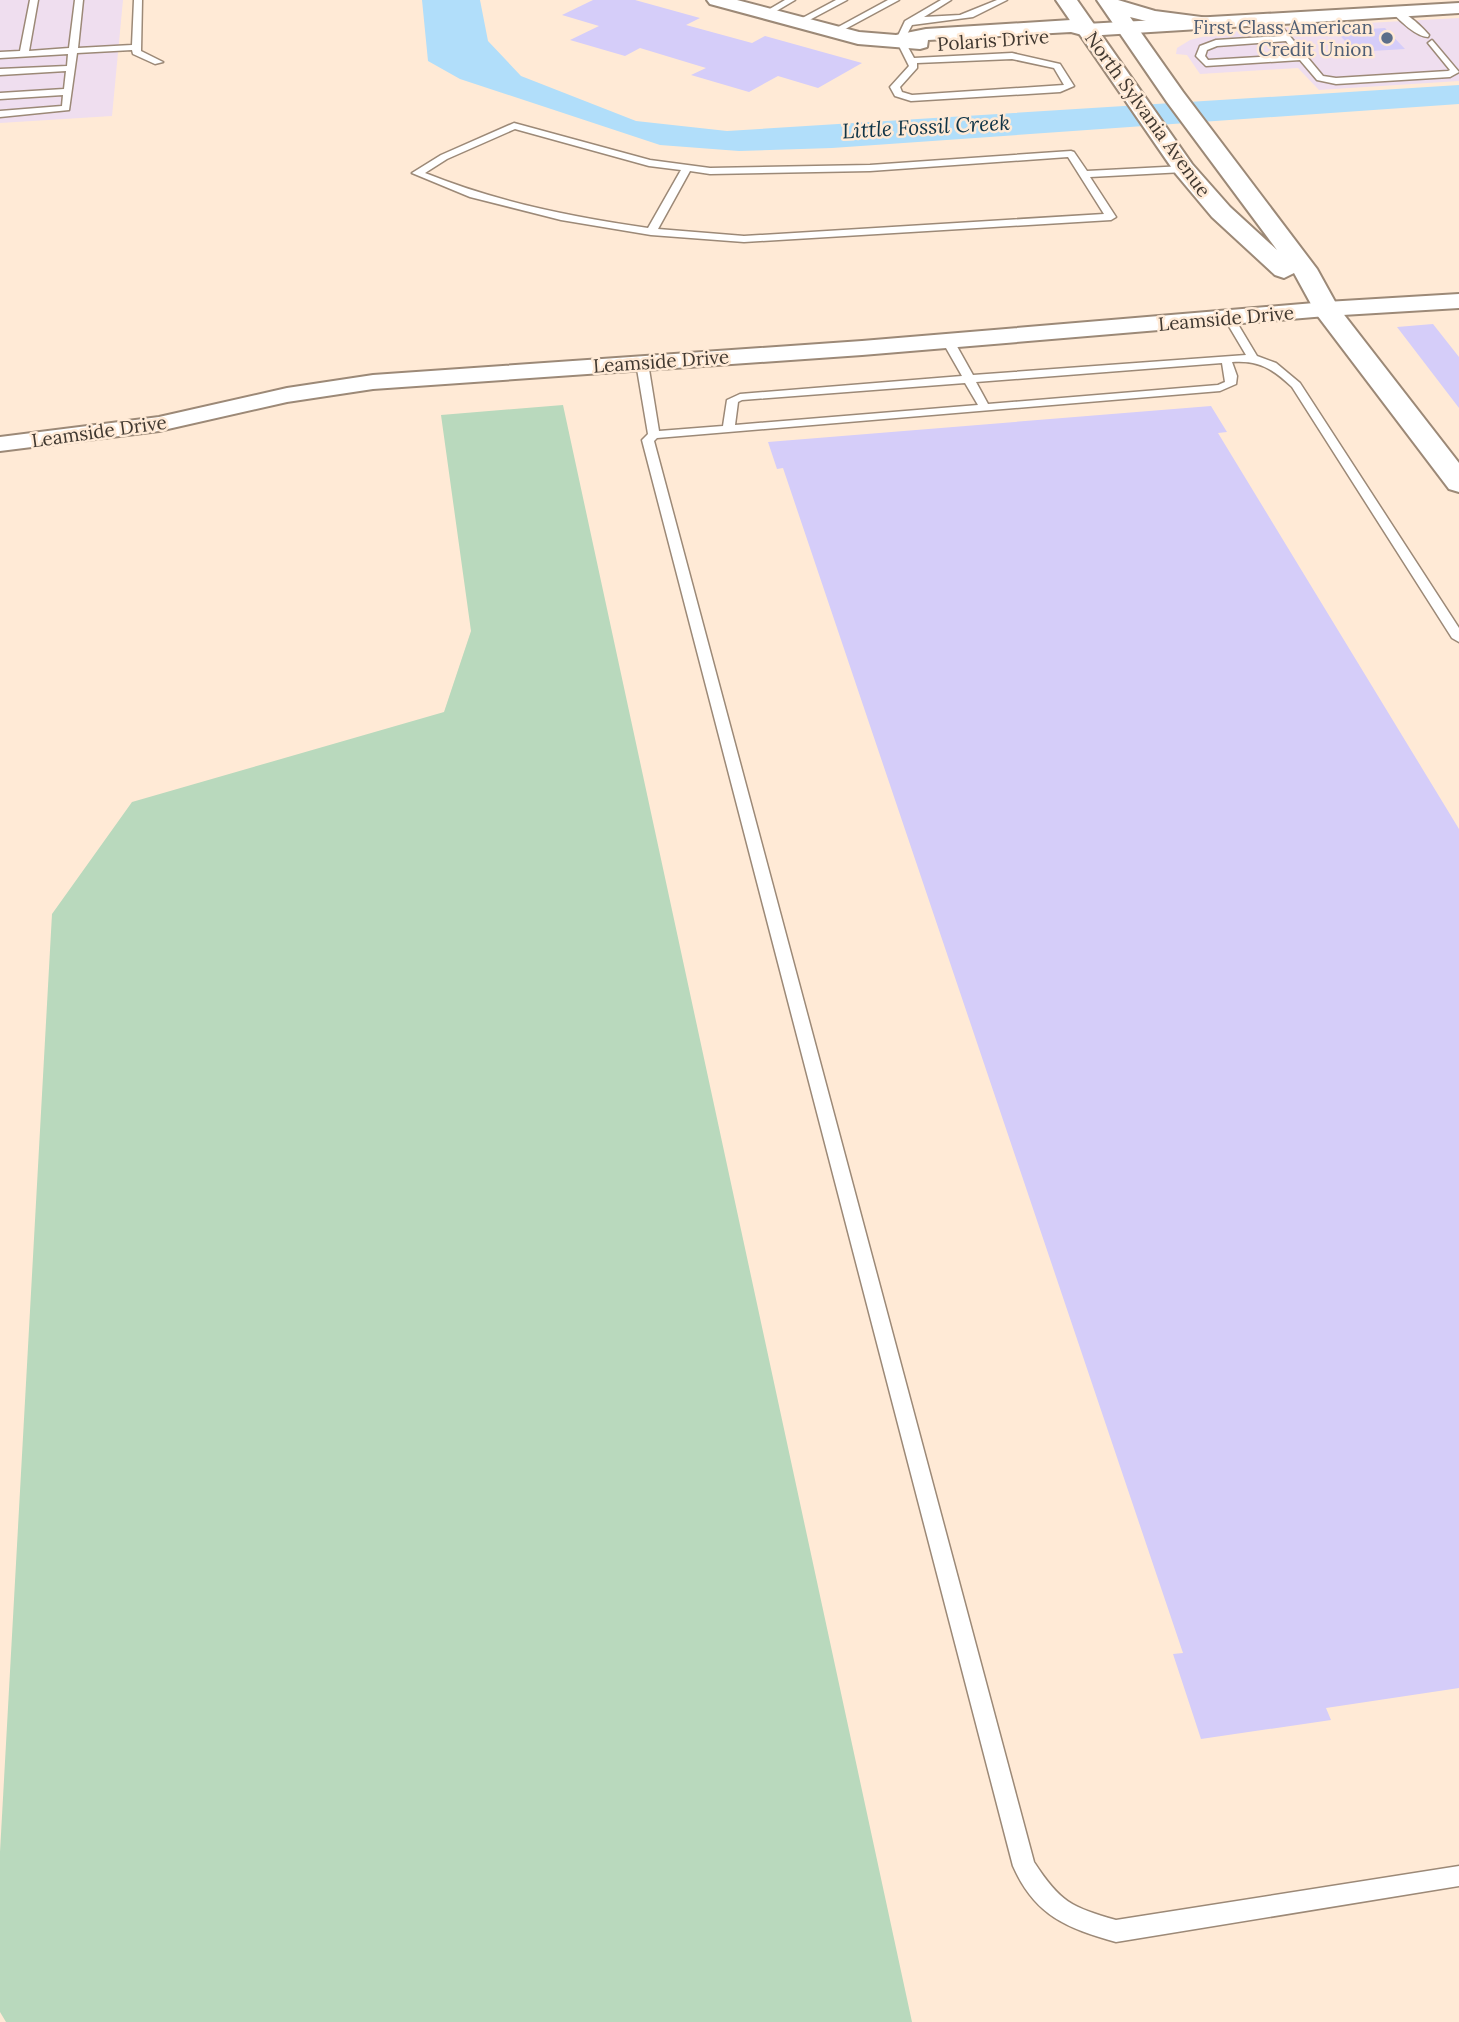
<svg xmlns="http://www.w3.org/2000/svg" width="1459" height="2022" font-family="Lora,serif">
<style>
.commercial{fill:#efdeef}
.green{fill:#b9d9bd}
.water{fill:#b1defa}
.building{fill:#d5cdf9}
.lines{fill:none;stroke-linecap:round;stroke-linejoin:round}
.service-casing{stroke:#9c8977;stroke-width:3}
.minor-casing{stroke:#9c8977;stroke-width:4}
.tertiary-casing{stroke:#9c8977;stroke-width:4}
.service{fill:#fff;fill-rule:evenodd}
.minor{fill:#fff;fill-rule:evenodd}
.tertiary{fill:#fff;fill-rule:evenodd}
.service-dot{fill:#5c6f8a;stroke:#ffead6;stroke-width:2.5}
.labels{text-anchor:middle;stroke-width:5;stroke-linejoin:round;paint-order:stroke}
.far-service-label{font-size:19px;fill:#4e5e75;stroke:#ffead6;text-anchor:end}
.far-street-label{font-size:19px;fill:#403830;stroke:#ffead6}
.far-water-label{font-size:21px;font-style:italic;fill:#0f3447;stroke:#ffead6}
</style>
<rect width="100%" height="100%" fill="#ffead6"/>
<path class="commercial" d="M 0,0 L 123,0 L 112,116 L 0,123 Z
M 1459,18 L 1459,81 L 1319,90 L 1298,68 L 1200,74 L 1187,55 L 1176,54 L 1177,48 L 1190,40 L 1213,34 L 1256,29 Z"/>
<path class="green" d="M 563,405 L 912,2022 L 6,2022 L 0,2012 L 0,1852 L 52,914 L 132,802 L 444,712 L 471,631 L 441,415 Z"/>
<path class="water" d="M 422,0 L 480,0 L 488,41 L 521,76 L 636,121 L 727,131 L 1459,85 L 1459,104 L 832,148 L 739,151 L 660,145 L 460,79 L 428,61 Z"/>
<path class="building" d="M 593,0 L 635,0 L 700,18 L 686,25 L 752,43 L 765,36 L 862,63 L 818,88 L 778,76 L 749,92 L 691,75 L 706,68 L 640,48 L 625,56 L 570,40 L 599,26 L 562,15 Z
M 1385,28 L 1405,49 L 1355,52 L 1336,31 Z
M 1433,324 L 1459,357 L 1459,408 L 1397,327 Z
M 1211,406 L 1227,432 L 1218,433 L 1459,829 L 1459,1688 L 1326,1708 L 1331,1720 L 1201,1739 L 1173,1654 L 1183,1653 L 783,468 L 777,469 L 768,442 Z"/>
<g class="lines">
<defs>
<path id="service" d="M 30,0 L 38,0 L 29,51 L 69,48 L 75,0 L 83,0 L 78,48 L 132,45 L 134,0 L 142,0 L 141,51 L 163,62 L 155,64 L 133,54 L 132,50 L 77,53 L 69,110 L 0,117 L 0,111 L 62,106 L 63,95 L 0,99 L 0,93 L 64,89 L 66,71 L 0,75 L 0,69 L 67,66 L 68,54 L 0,58 L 0,52 L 20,51 Z
M 785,0 L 795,0 L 768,16 L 761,14 Z
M 836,0 L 847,0 L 800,25 L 793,23 Z
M 888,0 L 899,0 L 836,34 L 829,32 Z
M 941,0 L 951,0 L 924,17 L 960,15 L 997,0 L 1007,0 L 973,17 L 912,25 L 904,40 L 914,58 L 1012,53 L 1060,64 L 1074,86 L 1060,92 L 911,101 L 895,96 L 890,87 L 909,66 L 896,40 L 905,21 ZM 1012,59 L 1054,68 L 1064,85 L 912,95 L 902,92 L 900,87 L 917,68 L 917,63 Z
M 1393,10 C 1405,10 1421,26 1429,35 L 1428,37 C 1417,37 1400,21 1392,12 Z
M 1273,16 L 1323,76 L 1336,78 L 1448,71 L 1450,70 L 1428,43 L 1432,40 L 1459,72 L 1450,77 L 1336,84 L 1317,80 L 1300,60 L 1206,66 L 1196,56 L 1200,46 L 1216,40 L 1282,36 L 1269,19 ZM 1286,41 L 1296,55 L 1208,60 L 1205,56 L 1207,50 L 1217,46 Z
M 514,123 L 650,160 L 710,168 L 870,165 L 1071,151 L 1074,152 L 1087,171 L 1184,166 L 1189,169 L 1184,172 L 1090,177 L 1116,217 L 1111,220 L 744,242 L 651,235 L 561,220 L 470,197 L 412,173 L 441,155 ZM 515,129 L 649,166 L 681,170 L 648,228 C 571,217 497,202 425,173 L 447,159 ZM 1068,157 L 1104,214 L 744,236 L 658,229 L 690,171 L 710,174 L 870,171 Z
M 1229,315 L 1233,316 L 1257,356 L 1276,363 L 1300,383 L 1459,628 L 1459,642 L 1452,638 L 1292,387 C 1273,369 1259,360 1232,362 L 1237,376 L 1236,384 L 1220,391 L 657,438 L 654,441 L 1034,1862 C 1060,1902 1071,1907 1116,1920 L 1459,1866 L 1459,1886 L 1116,1942 C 1067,1928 1035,1916 1013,1866 L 642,440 L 648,434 L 636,363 L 642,360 L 648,363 L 659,431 L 723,426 L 727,400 L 740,394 L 962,376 L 942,341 L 948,338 L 954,341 L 973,375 L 1246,355 L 1224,318 ZM 1222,363 L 1225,382 L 1218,385 L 988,404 L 976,382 ZM 965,383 L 978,405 L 735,425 L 738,402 L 742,400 Z"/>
<path id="minor" d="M 707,0 L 737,0 L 859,32 L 896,35 L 926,29 L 1071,20 L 1086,24 L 1459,3 L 1459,13 L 1086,36 L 1071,32 L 928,40 L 927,47 L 920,49 L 858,44 L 710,4 Z
M 1459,294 L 1459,308 L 1326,316 L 862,355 L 373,389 L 287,402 L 159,431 L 0,451 L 0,437 L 159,417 L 287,388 L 373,375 L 862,341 L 1326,302 Z"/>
<path id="tertiary" d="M 1056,0 L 1077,0 L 1192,164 L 1230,207 L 1277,250 L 1167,102 L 1097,0 L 1118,0 L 1155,11 L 1209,18 L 1212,23 L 1209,28 L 1201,29 L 1154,23 L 1130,17 L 1183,92 L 1317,269 L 1338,307 L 1459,463 L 1459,492 L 1449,489 L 1317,315 L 1294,273 L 1284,278 L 1275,275 L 1212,217 L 1176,174 Z"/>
</defs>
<use href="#service" class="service-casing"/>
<use href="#minor" class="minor-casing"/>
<use href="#tertiary" class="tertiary-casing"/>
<use href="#service" class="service"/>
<use href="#minor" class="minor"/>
<use href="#tertiary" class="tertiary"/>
</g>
<circle class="service-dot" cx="1387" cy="38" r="7"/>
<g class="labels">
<g class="far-service-label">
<text x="1373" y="34">First Class American<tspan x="1373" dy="22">Credit Union</tspan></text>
</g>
<g class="far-street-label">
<text transform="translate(993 40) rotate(-4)" y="7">Polaris Drive</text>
<text transform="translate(1148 114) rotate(54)" y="7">North Sylvania Avenue</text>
<text transform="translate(1226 318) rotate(-5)" y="7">Leamside Drive</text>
<text transform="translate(661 361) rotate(-4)" y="7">Leamside Drive</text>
<text transform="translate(99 431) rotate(-8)" y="7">Leamside Drive</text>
</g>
<g class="far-water-label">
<text transform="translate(926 127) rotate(-3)" y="7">Little Fossil Creek</text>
</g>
</g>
</svg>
